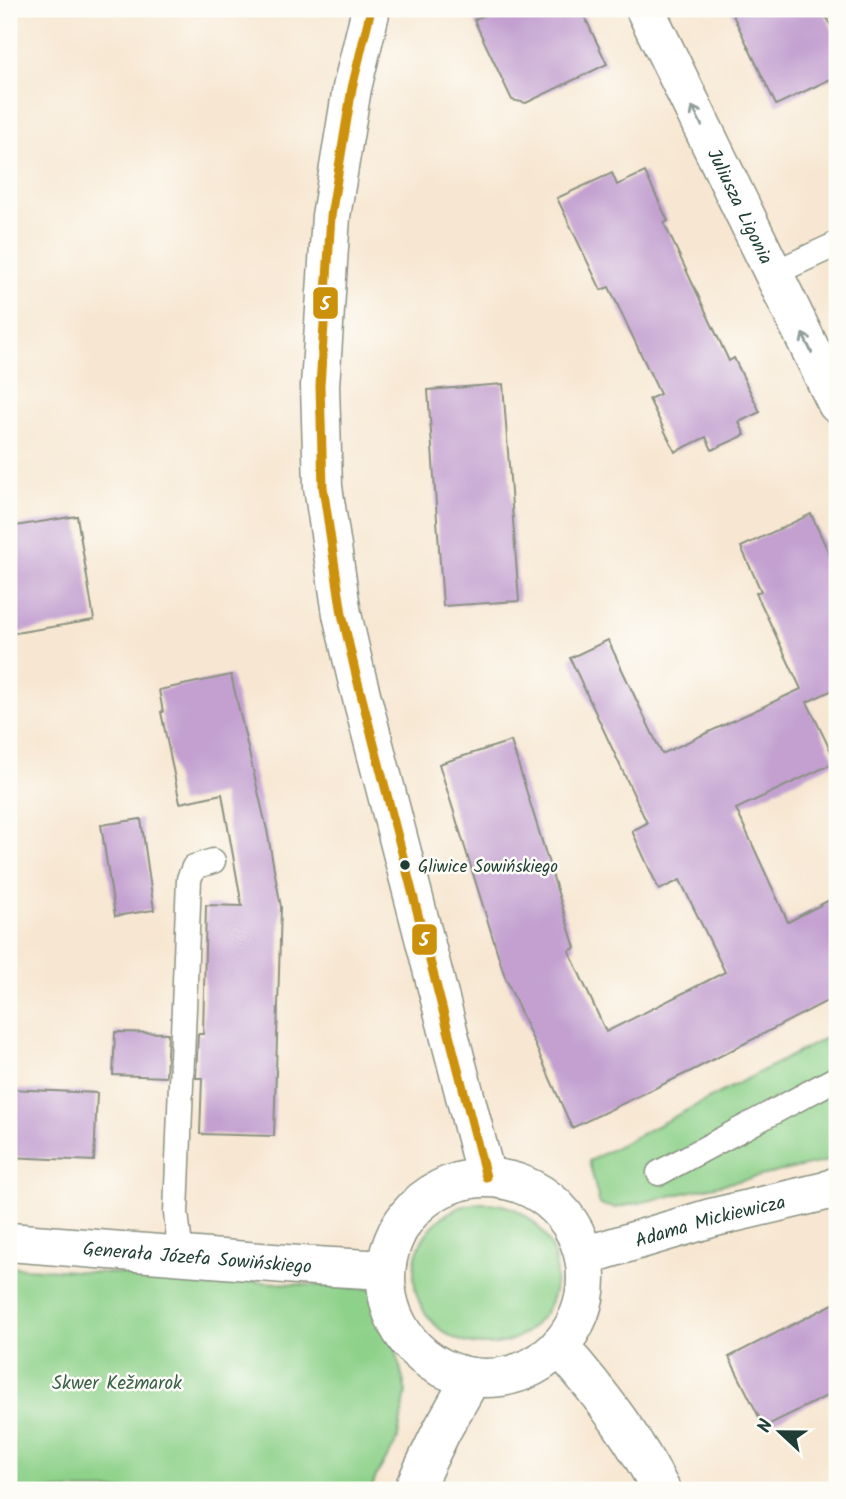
<svg xmlns="http://www.w3.org/2000/svg" width="846" height="1499" font-family="Kalam,sans-serif">
<style>
.green{fill:#8ed18a;stroke:#56875f;stroke-width:2}
.building{fill:#c3a0d0}
.lines{fill:none;stroke-linecap:round;stroke-linejoin:round}
.service-casing{stroke:#8b9283;stroke-width:27}
.minor-casing{stroke:#8b9283;stroke-width:41}
.tertiary-casing{stroke:#8b9283;stroke-width:41}
.service{stroke:#fff;stroke-width:24}
.minor{stroke:#fff;stroke-width:38}
.tertiary{stroke:#fff;stroke-width:38}
.bus-1-casing{stroke:#fdfcf7;stroke-width:14}
.bus-1{stroke:#cc910a;stroke-width:9}
.oneway{stroke:#8f9e9a}
.bus-dot{fill:#1f3d34;stroke:#fdfcf7;stroke-width:2.5}
.labels{text-anchor:middle;stroke-width:5;stroke-linejoin:round;paint-order:stroke}
.bus-label{font-size:17px;fill:#1f3d34;stroke:#fdfcf7;text-anchor:start}
.street-label{font-size:19px;fill:#1f3d34;stroke:#fdfcf7}
.park-label{font-size:19px;fill:#3b624a;stroke:#fdfcf7}
.line-badge{stroke:#fdfcf7;stroke-width:2.5}
.badge-label{font-size:19px;text-anchor:middle;font-weight:bold;fill:#fff}
</style>
<rect width="100%" height="100%" fill="#fdfcf7"/>
<filter id="ink" filterUnits="userSpaceOnUse"><feTurbulence type="fractalNoise" baseFrequency=".0143" numOctaves="2"/><feDisplacementMap in="SourceGraphic" scale="14" xChannelSelector="R" yChannelSelector="G"/><feConvolveMatrix kernelMatrix="1 2 1 2 8 2 1 2 1" color-interpolation-filters="sRGB"/></filter>
<filter id="wash" filterUnits="userSpaceOnUse"><feTurbulence type="fractalNoise" baseFrequency=".00686" numOctaves="4" result="noise"/><feDisplacementMap in="SourceGraphic" scale="28" xChannelSelector="R" yChannelSelector="G"/><feGaussianBlur stdDeviation="1.57" result="paint"/><feColorMatrix in="noise" values="0 0 0 0 0 0 0 0 0 0 0 0 0 0 0 0 0 1.4 0 .05"/><feComposite in="paint" operator="in"/></filter>
<g filter="url(#wash)">
<rect width="100%" height="100%" fill="#f7e7d2"/>
<path class="green" d="M 837,1032 L 837,1159 L 616,1208 L 600,1205 L 589,1161 Z
M414 1274a71 71 0 1 1 142 0a71 71 0 1 1-142 0Z
M 9,1267 L 375,1289 L 395,1346 L 406,1392 L 397,1442 L 377,1474 L 371,1490 L 9,1490 Z"/>
<g id="blocks">
<path class="building" d="M 498,9 L 581,9 L 607,64 L 526,103 L 512,100 L 474,20 Z
M 730,9 L 823,9 L 837,39 L 837,76 L 776,105 Z
M 645,172 L 668,221 L 664,223 L 729,361 L 734,358 L 760,412 L 739,422 L 745,435 L 712,450 L 706,437 L 675,452 L 649,399 L 660,394 L 609,287 L 601,290 L 557,198 L 612,173 L 617,185 Z
M 503,384 L 519,601 L 443,606 L 428,390 Z
M 811,514 L 837,571 L 837,688 L 807,702 L 836,762 L 736,809 L 788,922 L 837,896 L 837,996 L 693,1070 L 572,1128 L 505,977 L 439,764 L 511,741 L 575,948 L 569,951 L 606,1032 L 725,972 L 680,880 L 659,890 L 632,831 L 647,823 L 570,658 L 608,640 L 662,754 L 801,689 L 756,593 L 761,591 L 741,547 Z
M 77,516 L 94,620 L 9,634 L 9,527 Z
M 231,675 L 267,830 L 281,907 L 274,1136 L 200,1134 L 202,1078 L 196,1078 L 198,1034 L 203,1034 L 206,905 L 242,906 L 222,794 L 180,803 L 161,712 L 163,712 L 159,690 Z
M 141,819 L 154,910 L 115,916 L 101,825 Z
M 115,1032 L 168,1033 L 166,1077 L 113,1075 Z
M 9,1089 L 97,1093 L 94,1161 L 9,1157 Z
M 837,1302 L 837,1391 L 764,1427 L 729,1357 Z"/>
</g>
</g>
<g filter="url(#ink)">
<use href="#blocks" fill-opacity="0" stroke="#8b9283" stroke-width="2"/>
<g class="lines">
<defs>
<path id="service" d="M 774,273 L 837,244
M 659,1173 L 837,1078
M 181,1256 L 176,1213 L 189,879 L 194,867 L 213,861"/>
<g id="minor">
<path id="s1" d="M 645,9 L 837,404"/>
<path id="s2" d="M 584,1256 L 711,1218 L 826,1191 L 837,1186"/>
<path d="M 413,1490 L 441,1432 L 472,1377"/>
</g>
<g id="tertiary">
<path d="M 371,9 L 352,88 L 331,216 L 320,386 L 323,487 L 342,614 L 356,675 L 486,1177"/>
<circle cx="486" cy="1278" r="100"/>
<path id="s3" d="M 9,1242 L 298,1265 L 385,1270"/>
<path d="M 559,1346 C 598,1390 634,1437 661,1490"/>
</g>
</defs>
<use href="#service" class="service-casing"/>
<use href="#minor" class="minor-casing"/>
<use href="#tertiary" class="tertiary-casing"/>
<use href="#service" class="service"/>
<use href="#minor" class="minor"/>
<use href="#tertiary" class="tertiary"/>
<defs>
<path id="bus-1" d="M 371,9 L 352,88 L 331,216 L 320,386 L 323,487 L 342,614 L 356,675 L 486,1177"/>
</defs>
<use href="#bus-1" class="bus-1-casing"/>
<use href="#bus-1" class="bus-1"/>
</g>
<defs><path id="oneway-shaft" d="M-6 0H5M1.5-3L5.5 0L1.5 3" fill="none" stroke-width="1.6" stroke-linecap="round" stroke-linejoin="round" transform="scale(1.75)"/></defs>
<g class="oneway">
<use href="#oneway-shaft" transform="translate(697 116) rotate(-116)"/>
<use href="#oneway-shaft" transform="translate(807 343) rotate(-116)"/>
</g>
</g>
<circle class="bus-dot" cx="405" cy="865" r="6"/>
<g class="labels">
<g class="bus-label">
<text x="418" y="872">Gliwice Sowińskiego</text>
</g>
<g class="street-label">
<text dy="7" stroke="none"><textPath href="#s1" startOffset="219">Juliusza Ligonia</textPath></text>
<text dy="7" stroke="none"><textPath href="#s2" startOffset="131">Adama Mickiewicza</textPath></text>
<text dy="7" stroke="none"><textPath href="#s3" startOffset="189">Generała Józefa Sowińskiego</textPath></text>
</g>
<g class="park-label">
<text x="117" y="1389">Skwer Kežmarok</text>
</g>
</g>
<g class="line-badge">
<rect x="312" y="286" width="27" height="34" rx="7" fill="#cc910a"/>
<rect x="411" y="923" width="27" height="33" rx="7" fill="#cc910a"/>
</g>
<g class="badge-label">
<text x="325" y="310">5</text>
<text x="424" y="946">5</text>
</g>
<rect width="846" height="1499" fill="none" stroke="#fdfcf7" stroke-width="35"/>
<g transform="translate(780 1432) rotate(292)" stroke="#fdfcf7" stroke-width="5" paint-order="stroke">
<path d="M0-5L12 26L0 18L-12 26Z" fill="#1f3d34"/>
<text y="-10" font-size="19" font-weight="bold" text-anchor="middle" fill="#1f3d34">N</text>
</g>
</svg>
